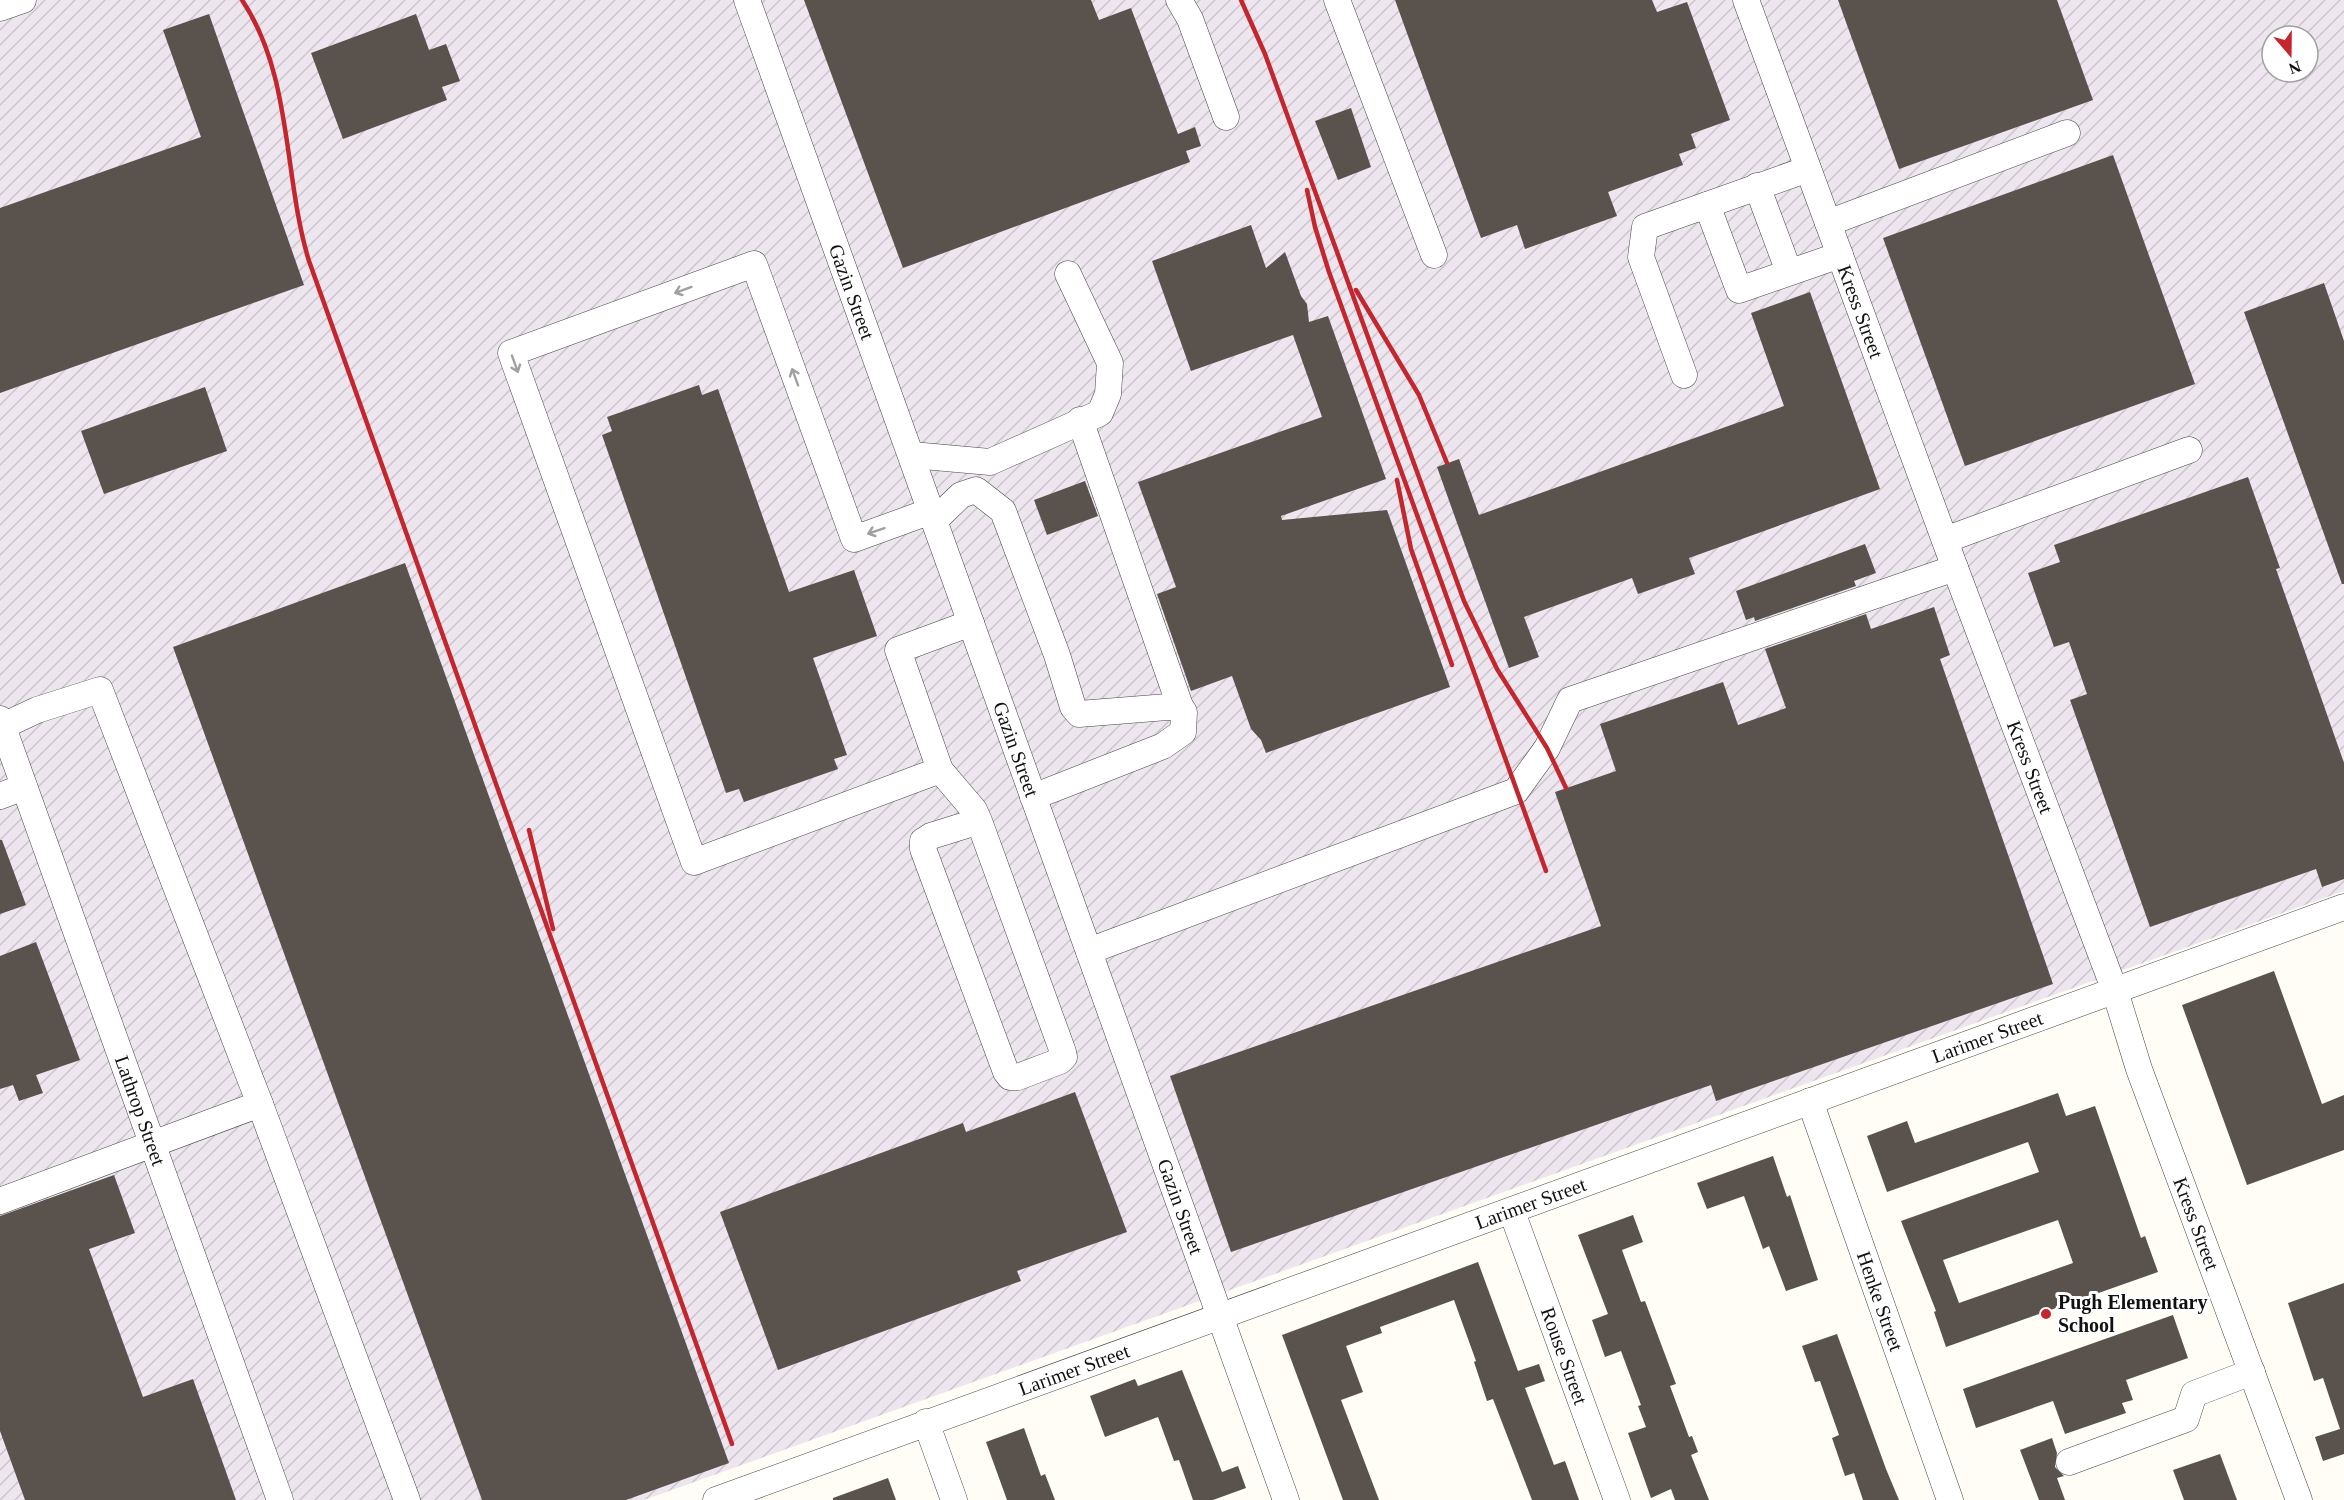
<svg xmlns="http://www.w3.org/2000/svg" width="2344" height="1500" font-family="'Times New Roman',serif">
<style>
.industrial{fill:url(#industrial-furrows);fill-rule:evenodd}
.building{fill:#5a524d;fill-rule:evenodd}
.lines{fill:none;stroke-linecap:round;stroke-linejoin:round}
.minor-casing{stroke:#444;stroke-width:27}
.minor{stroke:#fff;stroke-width:26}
.rail{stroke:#c4262e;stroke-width:4.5}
.oneway{stroke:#a0a0a0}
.poi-dot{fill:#c4262e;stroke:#fff;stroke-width:2}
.labels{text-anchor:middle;stroke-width:6;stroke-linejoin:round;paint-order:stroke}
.street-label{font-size:20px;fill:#111;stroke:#fff}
.poi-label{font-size:20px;font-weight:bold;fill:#111;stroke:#fff;text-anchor:start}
</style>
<defs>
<pattern id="industrial-furrows" width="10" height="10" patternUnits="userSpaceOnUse" patternTransform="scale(1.5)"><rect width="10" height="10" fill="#eee6ef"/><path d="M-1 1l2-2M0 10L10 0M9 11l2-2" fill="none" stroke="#cbc4cc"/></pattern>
</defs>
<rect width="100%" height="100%" fill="#fffdf5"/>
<path class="industrial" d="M 0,0 L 2344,0 L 2344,891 L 644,1500 L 0,1500 ZM 2272,36 L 2308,36 L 2308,72 L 2272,72 Z"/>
<path class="building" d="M 804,0 L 1091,0 L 1099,20 L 1131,8 L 1178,134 L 1195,127 L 1201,146 L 1186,151 L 1190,162 L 903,268 Z
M 1395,0 L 1652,0 L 1657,12 L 1687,2 L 1730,120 L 1691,134 L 1696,148 L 1679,154 L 1683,165 L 1608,192 L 1617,216 L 1525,249 L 1517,225 L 1481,238 Z
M 1838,0 L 2057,0 L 2093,100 L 1899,169 Z
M 209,14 L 304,285 L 0,393 L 0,208 L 201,137 L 163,30 Z
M 416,14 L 429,50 L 446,44 L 460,81 L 442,87 L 447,100 L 343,139 L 311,53 Z
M 1351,108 L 1371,167 L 1338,180 L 1315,121 Z
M 2113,155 L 2195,384 L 1965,466 L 1883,238 Z
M 1251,225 L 1266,268 L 1285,252 L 1301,296 L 1307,304 L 1309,322 L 1328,316 L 1386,479 L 1281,516 L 1282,520 L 1387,510 L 1450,687 L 1266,753 L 1261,740 L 1251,729 L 1232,676 L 1191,691 L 1157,594 L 1176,587 L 1138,482 L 1322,417 L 1293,335 L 1191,371 L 1152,261 Z
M 2324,283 L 2344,341 L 2344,584 L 2342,584 L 2244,312 Z
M 1810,292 L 1880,489 L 1689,558 L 1695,574 L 1638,594 L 1632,578 L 1524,617 L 1539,657 L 1509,668 L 1437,467 L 1459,459 L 1479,515 L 1784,406 L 1751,313 Z
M 699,385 L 702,395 L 718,389 L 789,592 L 854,570 L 877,636 L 813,658 L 847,755 L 834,759 L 838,769 L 744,802 L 739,789 L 726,793 L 602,435 L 612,431 L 607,417 Z
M 205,387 L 227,451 L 104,494 L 81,431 Z
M 2248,477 L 2280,568 L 2276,569 L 2344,763 L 2344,879 L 2322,887 L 2316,869 L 2150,927 L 2070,700 L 2087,694 L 2069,642 L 2054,647 L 2028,573 L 2060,562 L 2054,545 Z
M 1085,481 L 1098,516 L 1047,535 L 1034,500 Z
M 1865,544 L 1876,573 L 1854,581 L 1856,586 L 1755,621 L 1754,617 L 1746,620 L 1736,591 Z
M 405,563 L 729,1463 L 626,1500 L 482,1500 L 173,647 Z
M 1934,607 L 1950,655 L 1940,659 L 2053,984 L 1716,1101 L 1711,1085 L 1231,1252 L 1170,1076 L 1601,926 L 1555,792 L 1616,771 L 1600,724 L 1723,682 L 1738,725 L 1786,708 L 1765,649 L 1866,614 L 1871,629 Z
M 0,840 L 2,840 L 26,905 L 0,914 Z
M 36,942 L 80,1060 L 36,1075 L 43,1093 L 19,1101 L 13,1085 L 0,1089 L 0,956 Z
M 2274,971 L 2322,1104 L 2344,1095 L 2344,1150 L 2247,1185 L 2182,1005 Z
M 1075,1092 L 1127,1232 L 1017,1271 L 1021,1281 L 778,1370 L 720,1212 L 963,1123 L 966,1132 Z
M 2058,1093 L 2066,1116 L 2095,1106 L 2141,1238 L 2145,1236 L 2158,1272 L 1946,1347 L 1934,1312 L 1936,1311 L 1901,1221 L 2039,1172 L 2028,1142 L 1887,1192 L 1867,1136 L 1907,1121 L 1915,1143 ZM 2058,1220 L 2073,1263 L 1959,1303 L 1943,1260 Z
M 1773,1156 L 1787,1197 L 1790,1195 L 1818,1280 L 1786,1291 L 1769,1246 L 1763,1249 L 1744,1196 L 1707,1209 L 1697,1183 Z
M 114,1175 L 135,1233 L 89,1249 L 143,1397 L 193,1379 L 236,1500 L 25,1500 L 0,1431 L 0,1216 Z
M 1633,1215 L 1643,1242 L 1622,1250 L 1641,1302 L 1645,1301 L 1676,1384 L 1670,1386 L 1689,1437 L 1692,1436 L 1698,1452 L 1691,1455 L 1709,1500 L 1675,1500 L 1671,1489 L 1651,1498 L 1628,1433 L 1646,1427 L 1638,1406 L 1641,1405 L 1621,1351 L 1605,1357 L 1592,1320 L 1608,1314 L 1578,1235 Z
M 1478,1262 L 1518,1371 L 1539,1364 L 1545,1381 L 1525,1388 L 1554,1465 L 1565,1461 L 1579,1500 L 1532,1500 L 1493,1399 L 1487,1401 L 1474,1362 L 1476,1361 L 1454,1300 L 1380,1327 L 1382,1333 L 1346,1346 L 1363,1392 L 1341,1400 L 1379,1500 L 1343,1500 L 1282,1335 Z
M 2344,1283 L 2344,1454 L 2323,1461 L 2315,1437 L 2340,1429 L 2323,1378 L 2314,1381 L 2288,1303 Z
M 2173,1315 L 2188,1358 L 2126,1380 L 2133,1400 L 2122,1403 L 2126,1413 L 2065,1434 L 2053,1401 L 1976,1428 L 1963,1389 Z
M 1837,1334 L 1886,1469 L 1899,1500 L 1863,1500 L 1854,1473 L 1845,1476 L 1832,1438 L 1839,1435 L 1820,1381 L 1815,1382 L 1802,1346 Z
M 1182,1370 L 1222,1472 L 1238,1466 L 1246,1488 L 1213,1500 L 1193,1500 L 1179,1460 L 1174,1461 L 1158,1417 L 1105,1437 L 1090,1396 L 1135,1379 L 1138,1386 Z
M 1024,1428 L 1041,1476 L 1045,1474 L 1055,1500 L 1007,1500 L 986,1442 Z
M 2052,1438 L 2057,1453 L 2055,1467 L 2064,1476 L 2057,1478 L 2065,1500 L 2039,1500 L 2020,1450 Z
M 2220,1454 L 2237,1500 L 2184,1500 L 2173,1470 Z
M 888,1478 L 896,1500 L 833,1500 L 833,1498 Z"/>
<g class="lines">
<defs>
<g id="minor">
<path id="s1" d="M 747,0 L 1286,1500"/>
<path d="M 1179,0 L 1190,19 L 1226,117"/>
<path d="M 1337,0 L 1434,255"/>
<path id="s2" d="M 1746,0 L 1955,568 L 2115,991 L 2139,1069 L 2299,1500"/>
<path d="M 0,8 L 23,0"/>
<path d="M 1757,186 L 1789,272"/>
<path d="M 1707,205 L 1739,290 L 1840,255"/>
<path d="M 1828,223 L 2067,133"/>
<path d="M 1684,375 L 1641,257 L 1645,227 L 1808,169"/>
<path d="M 1080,420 L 1180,706"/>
<path d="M 912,455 L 990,462 L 1100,413 L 1108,394 L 1110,363 L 1068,274"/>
<path d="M 931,511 L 854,539 L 754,264 L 511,353 L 694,862 L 940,770 L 898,650 L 971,623"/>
<path d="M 934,521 L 961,495 L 976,490 L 1003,511 L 1057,655 L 1073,707 L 1079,714 L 1180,706 L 1184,712 L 1183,732 L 1163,746 L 1033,797"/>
<path d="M 1945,540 L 2189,450"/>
<path id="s3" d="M 0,719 L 280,1500"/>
<path d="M 3,726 L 37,710 L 100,690 L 260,1104 L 407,1500"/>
<path d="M 940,770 L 974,810 L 979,821 L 1063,1052 L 1064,1057 L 1060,1061 L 1018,1077 L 1010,1077 L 1006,1072 L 923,849 L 923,841 L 931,836 L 979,821"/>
<path d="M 0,796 L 24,787"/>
<path d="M 1089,951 L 1516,791 L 1547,748 L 1570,700 L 1955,568"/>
<path id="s4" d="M 1810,1101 L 1950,1500"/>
<path d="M 0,1201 L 260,1104"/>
<path id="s5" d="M 1512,1212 L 1617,1500"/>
<path d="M 926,1422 L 954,1500"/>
<path d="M 2069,1462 L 2186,1419 L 2194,1394 L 2252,1372"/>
<path id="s6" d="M 716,1500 L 2344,907"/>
</g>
</defs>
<use href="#minor" class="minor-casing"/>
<use href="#minor" class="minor"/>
<path class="rail" d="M 242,0 C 293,76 283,176 309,261 L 732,1444
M 1241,0 L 1265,54 L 1464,601 L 1497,669 L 1547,748 L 1566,788
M 1307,190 L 1315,227 L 1329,272 L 1546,871
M 1356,290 L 1419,395 L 1447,463
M 1397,480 L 1411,549 L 1452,665
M 529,830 L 553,929"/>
</g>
<defs><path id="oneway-shaft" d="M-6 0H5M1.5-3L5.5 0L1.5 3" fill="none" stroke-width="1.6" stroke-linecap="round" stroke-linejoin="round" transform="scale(1.5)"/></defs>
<g class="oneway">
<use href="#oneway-shaft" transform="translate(683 290) rotate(160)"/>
<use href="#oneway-shaft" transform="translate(515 364) rotate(70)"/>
<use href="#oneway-shaft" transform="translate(795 377) rotate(-110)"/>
<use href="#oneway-shaft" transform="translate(876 531) rotate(161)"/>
</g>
<circle class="poi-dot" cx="2046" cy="1314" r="6"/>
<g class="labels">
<g class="street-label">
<text dy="7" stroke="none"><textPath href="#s1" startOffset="310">Gazin Street</textPath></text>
<text dy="7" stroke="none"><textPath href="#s2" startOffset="332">Kress Street</textPath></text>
<text dy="7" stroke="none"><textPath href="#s1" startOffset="796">Gazin Street</textPath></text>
<text dy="7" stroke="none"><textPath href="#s2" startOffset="818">Kress Street</textPath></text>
<text dy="7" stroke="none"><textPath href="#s6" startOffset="1353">Larimer Street</textPath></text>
<text dy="7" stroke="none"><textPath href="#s3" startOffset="416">Lathrop Street</textPath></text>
<text dy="7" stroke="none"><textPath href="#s6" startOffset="867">Larimer Street</textPath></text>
<text dy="7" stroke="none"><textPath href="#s1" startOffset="1282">Gazin Street</textPath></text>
<text dy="7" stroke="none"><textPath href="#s2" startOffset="1304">Kress Street</textPath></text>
<text dy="7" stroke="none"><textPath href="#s4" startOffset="212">Henke Street</textPath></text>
<text dy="7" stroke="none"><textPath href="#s5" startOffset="153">Rouse Street</textPath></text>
<text dy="7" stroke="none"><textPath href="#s6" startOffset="381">Larimer Street</textPath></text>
</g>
<g class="poi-label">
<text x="2058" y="1309">Pugh Elementary<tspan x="2058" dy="23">School</tspan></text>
</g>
</g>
<g transform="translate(2290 54) rotate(160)"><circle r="28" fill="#ffffff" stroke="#a0a0a0" stroke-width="1.5"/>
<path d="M0-4.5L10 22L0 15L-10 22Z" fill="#c4262e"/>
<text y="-9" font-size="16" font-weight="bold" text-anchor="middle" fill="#111111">N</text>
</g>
</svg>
